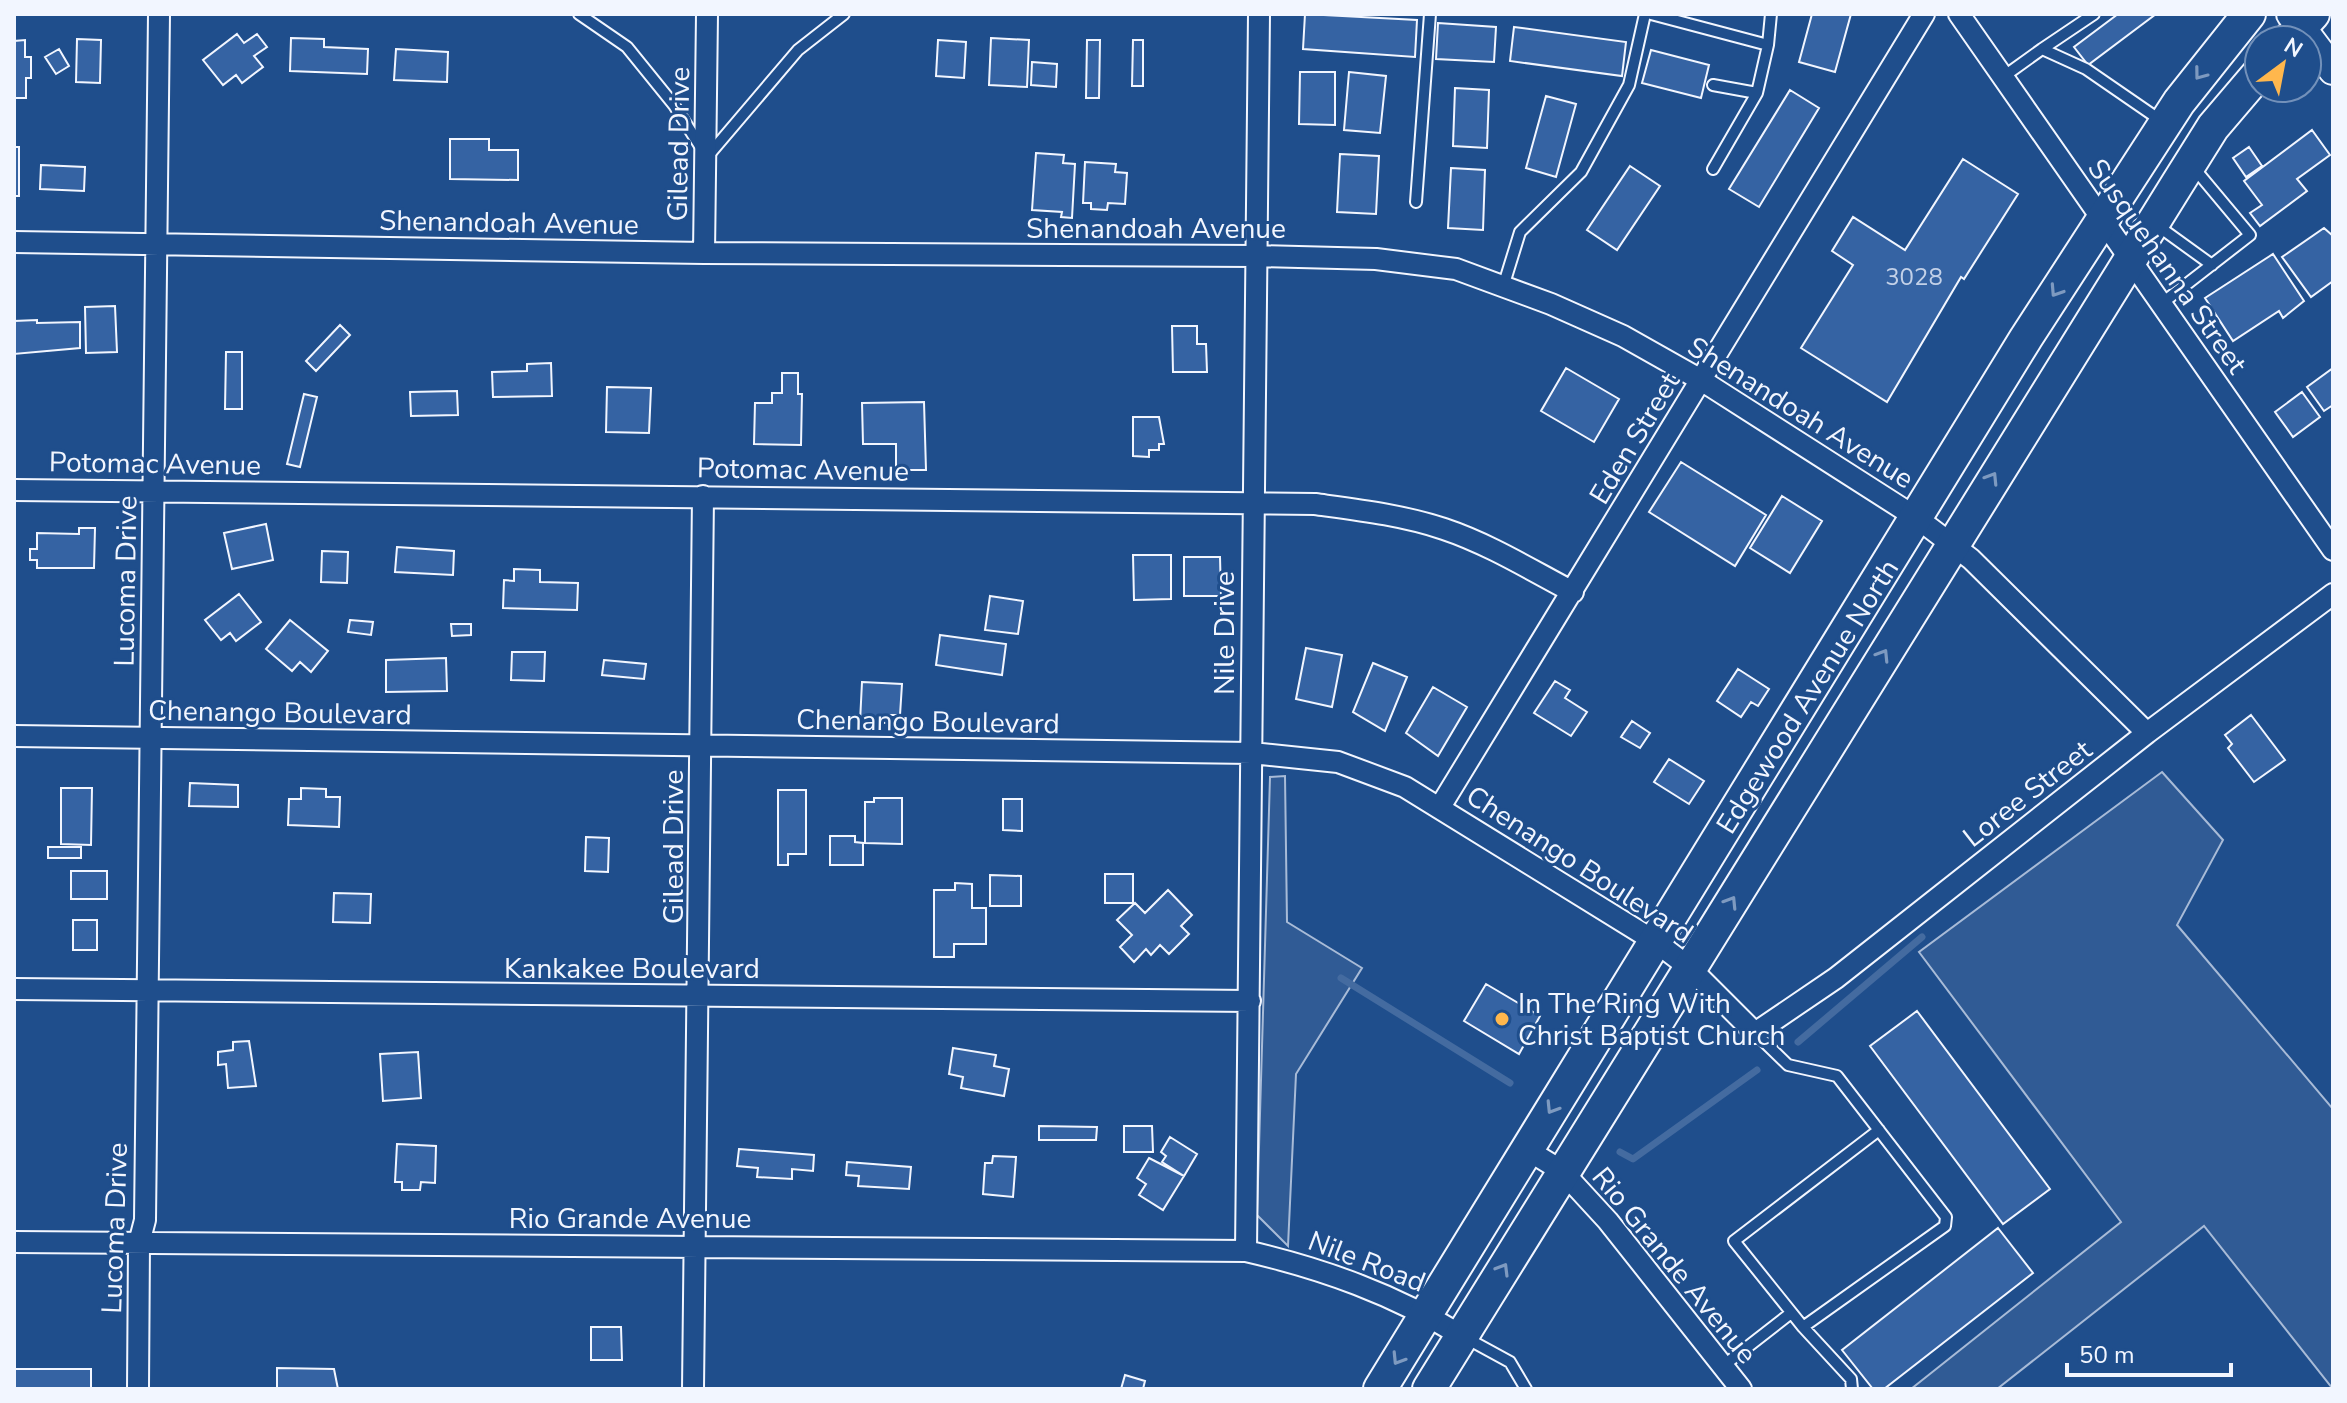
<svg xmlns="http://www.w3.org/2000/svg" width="2347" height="1403" font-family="'Nunito Sans',sans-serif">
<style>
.built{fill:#305b95;stroke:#a8bbd7;stroke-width:2}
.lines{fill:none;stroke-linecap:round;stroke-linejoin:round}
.stream{stroke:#446ba0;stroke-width:7}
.building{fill:#3563a3;stroke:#f2f6ff;stroke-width:2}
.lane-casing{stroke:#f2f6ff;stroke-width:14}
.street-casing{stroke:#f2f6ff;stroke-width:24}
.secondary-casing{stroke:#f2f6ff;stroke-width:32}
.primary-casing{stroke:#f2f6ff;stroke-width:36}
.lane{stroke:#1f4e8c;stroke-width:10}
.street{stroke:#1f4e8c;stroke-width:20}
.secondary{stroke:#1f4e8c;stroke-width:28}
.primary{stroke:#1f4e8c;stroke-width:32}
.oneway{stroke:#7e9ac0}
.poi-dot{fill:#ffb74d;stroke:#1f4e8c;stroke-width:3}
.labels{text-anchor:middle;stroke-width:6;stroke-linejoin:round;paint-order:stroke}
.number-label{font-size:24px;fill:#c3d1e8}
.street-label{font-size:28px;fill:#f2f6ff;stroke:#1f4e8c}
.poi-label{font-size:28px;fill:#f2f6ff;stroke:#1f4e8c;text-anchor:start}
</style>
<rect width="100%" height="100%" fill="#1f4e8c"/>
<path class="built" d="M 2162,772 L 2223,840 L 2177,925 L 2333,1109 L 2333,1389 L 2204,1226 L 1997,1389 L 1911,1389 L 2121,1222 L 1919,952 Z
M 1285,776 L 1287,922 L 1362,968 L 1296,1074 L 1288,1246 L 1257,1215 L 1270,777 Z"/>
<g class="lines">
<path class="stream" d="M 1341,978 L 1510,1083
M 1798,1042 L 1922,937
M 1620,1152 L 1633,1159 L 1757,1070"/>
</g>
<path class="building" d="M 1305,14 L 1417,20 L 1415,57 L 1303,49 Z
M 1812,14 L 1851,14 L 1835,72 L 1799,62 Z
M 2118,14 L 2156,14 L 2088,65 L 2074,47 Z
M 1438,23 L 1496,27 L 1494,62 L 1436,59 Z
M 1514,27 L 1626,42 L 1622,76 L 1510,61 Z
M 237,34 L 244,43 L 257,34 L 267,47 L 254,56 L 263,67 L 242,83 L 236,75 L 223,85 L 203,60 Z
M 291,38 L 324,39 L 324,47 L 368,49 L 367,74 L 290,71 Z
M 991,38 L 1029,40 L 1027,87 L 989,85 Z
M 77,39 L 101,40 L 100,83 L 76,82 Z
M 25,40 L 25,57 L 31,57 L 31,78 L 26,78 L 26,98 L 14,98 L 14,41 Z
M 938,40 L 966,42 L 964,78 L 936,76 Z
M 1087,40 L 1100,40 L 1099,98 L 1086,98 Z
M 1133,40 L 1143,40 L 1143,86 L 1132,86 Z
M 59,49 L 69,66 L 56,74 L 45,57 Z
M 396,49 L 448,52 L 447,82 L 394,80 Z
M 1651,50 L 1709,65 L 1701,98 L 1642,83 Z
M 1032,62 L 1057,64 L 1056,87 L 1031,85 Z
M 1300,72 L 1335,72 L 1335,125 L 1299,124 Z
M 1349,72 L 1386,76 L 1380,133 L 1344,130 Z
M 1455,88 L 1489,90 L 1487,148 L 1453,146 Z
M 1790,90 L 1819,108 L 1759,207 L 1729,189 Z
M 1546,96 L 1576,104 L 1556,177 L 1526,168 Z
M 2312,130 L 2330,155 L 2297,179 L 2307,191 L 2260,226 L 2250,213 L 2262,205 L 2244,181 Z
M 450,139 L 489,139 L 489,150 L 518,150 L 518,180 L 450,179 Z
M 14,147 L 19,147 L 19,196 L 14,196 Z
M 2249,147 L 2262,166 L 2246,177 L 2233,158 Z
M 1036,153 L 1064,155 L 1063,163 L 1075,164 L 1072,218 L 1061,217 L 1062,212 L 1032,210 Z
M 1340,154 L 1379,156 L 1376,214 L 1337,212 Z
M 1963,159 L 2018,194 L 1964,279 L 1961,277 L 1887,402 L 1801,348 L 1853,265 L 1832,251 L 1853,217 L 1905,250 Z
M 1085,162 L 1116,164 L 1115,172 L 1127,173 L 1125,204 L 1108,203 L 1107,210 L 1091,209 L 1091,203 L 1083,203 Z
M 41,165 L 85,167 L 84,191 L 40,189 Z
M 1630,166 L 1660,186 L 1617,250 L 1587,230 Z
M 1451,168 L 1485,170 L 1483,230 L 1448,228 Z
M 2324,228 L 2333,236 L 2333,281 L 2311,297 L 2282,257 Z
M 2273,254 L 2304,301 L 2283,318 L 2279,311 L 2233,341 L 2205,298 Z
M 115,306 L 117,352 L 86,353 L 85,307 Z
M 37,320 L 37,323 L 80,322 L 80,348 L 14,354 L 14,321 Z
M 340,325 L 350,335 L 316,371 L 306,361 Z
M 1172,326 L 1197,326 L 1197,344 L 1206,344 L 1207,372 L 1173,372 Z
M 226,352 L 242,352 L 242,409 L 225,409 Z
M 551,363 L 552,396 L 493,397 L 492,372 L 527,371 L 527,364 Z
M 1566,368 L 1619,399 L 1594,442 L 1541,411 Z
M 2333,368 L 2333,405 L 2324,411 L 2307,387 Z
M 782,373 L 798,373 L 798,394 L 802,394 L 801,445 L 754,444 L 755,403 L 772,403 L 772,393 L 782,393 Z
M 607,387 L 651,388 L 649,433 L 606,432 Z
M 457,391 L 458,415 L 411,416 L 410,392 Z
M 2302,392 L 2320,417 L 2293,437 L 2275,412 Z
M 304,394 L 317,397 L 300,467 L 287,464 Z
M 924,402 L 926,470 L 896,470 L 896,444 L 863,444 L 862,403 Z
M 1133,417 L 1159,417 L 1164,444 L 1159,444 L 1159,450 L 1149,450 L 1149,457 L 1133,456 Z
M 1681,462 L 1766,515 L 1735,566 L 1649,512 Z
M 1782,496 L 1822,521 L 1790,573 L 1750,548 Z
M 266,524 L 273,560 L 232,569 L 224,533 Z
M 79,528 L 95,528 L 94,568 L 37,568 L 37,560 L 30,560 L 30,549 L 37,549 L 37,533 L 79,534 Z
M 397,547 L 454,551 L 453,575 L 395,572 Z
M 322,551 L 348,552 L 347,583 L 321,582 Z
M 1133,555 L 1171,555 L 1171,599 L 1134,600 Z
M 1184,557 L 1220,557 L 1221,596 L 1184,596 Z
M 514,569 L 540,570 L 540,582 L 578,583 L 577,610 L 503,608 L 504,580 L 514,581 Z
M 239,594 L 261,622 L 236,641 L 230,633 L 221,640 L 205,620 Z
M 990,596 L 1023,601 L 1018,634 L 985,630 Z
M 290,620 L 328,651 L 311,672 L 300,662 L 292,671 L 266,649 Z
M 350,620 L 373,622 L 371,635 L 348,632 Z
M 451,624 L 471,624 L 471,635 L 452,636 Z
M 940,635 L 1006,644 L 1002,675 L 936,665 Z
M 1306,648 L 1342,655 L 1332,707 L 1296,699 Z
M 512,652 L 545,652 L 544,681 L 511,680 Z
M 446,658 L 447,691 L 386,692 L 386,660 Z
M 604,660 L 646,664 L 644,679 L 602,675 Z
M 1373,663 L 1407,677 L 1385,731 L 1353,712 Z
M 1738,669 L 1769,689 L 1758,706 L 1751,702 L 1741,717 L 1717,701 Z
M 1555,681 L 1570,690 L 1565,698 L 1587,712 L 1571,736 L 1534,713 Z
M 862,682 L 902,684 L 900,715 L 888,715 L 887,723 L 860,722 Z
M 1433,687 L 1467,707 L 1438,756 L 1406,733 Z
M 2251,715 L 2285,760 L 2254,782 L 2228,748 L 2232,744 L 2225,735 Z
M 1632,721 L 1650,733 L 1640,748 L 1621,737 Z
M 1669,759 L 1704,781 L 1689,804 L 1654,782 Z
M 190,783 L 238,785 L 238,807 L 189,806 Z
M 61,788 L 92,788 L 91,845 L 61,844 Z
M 301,788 L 326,789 L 326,797 L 340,797 L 339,827 L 288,825 L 289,799 L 301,799 Z
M 778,790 L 806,790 L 806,854 L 788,854 L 788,865 L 778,865 Z
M 874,798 L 902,798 L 902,844 L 865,843 L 865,802 L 874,802 Z
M 1003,799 L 1022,799 L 1022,831 L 1003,830 Z
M 830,836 L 855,836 L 855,842 L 863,843 L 863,865 L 830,865 Z
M 586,837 L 609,838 L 608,872 L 585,871 Z
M 48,847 L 81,847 L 81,858 L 48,858 Z
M 71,871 L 107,871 L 107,899 L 71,899 Z
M 1105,874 L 1133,874 L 1133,903 L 1105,903 Z
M 990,875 L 1021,876 L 1021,906 L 990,906 Z
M 955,883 L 972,884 L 972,908 L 986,908 L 986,944 L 954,944 L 954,957 L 934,957 L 934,890 L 955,890 Z
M 1168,890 L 1192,915 L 1181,926 L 1189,934 L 1169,954 L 1160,945 L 1151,955 L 1146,949 L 1134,962 L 1120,947 L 1132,935 L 1117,920 L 1135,903 L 1145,913 Z
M 334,893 L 371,894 L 370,923 L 333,922 Z
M 73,920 L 97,920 L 97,950 L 73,950 Z
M 1486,984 L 1540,1016 L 1519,1054 L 1464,1021 Z
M 1917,1011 L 2050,1189 L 2003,1224 L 1870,1046 Z
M 249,1041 L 256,1086 L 228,1088 L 226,1064 L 218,1065 L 218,1052 L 233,1050 L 233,1042 Z
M 953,1048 L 996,1055 L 994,1066 L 1009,1069 L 1004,1096 L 961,1088 L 963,1077 L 949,1074 Z
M 418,1052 L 421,1098 L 383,1101 L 380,1054 Z
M 1039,1126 L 1097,1127 L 1096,1140 L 1039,1140 Z
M 1124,1126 L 1152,1126 L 1153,1152 L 1124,1152 Z
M 1170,1137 L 1197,1154 L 1184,1176 L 1162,1162 L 1166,1156 L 1161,1152 Z
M 397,1144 L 436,1146 L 435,1183 L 421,1182 L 420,1190 L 402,1190 L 402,1182 L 395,1182 Z
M 739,1149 L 814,1155 L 813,1171 L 792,1169 L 792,1179 L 757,1177 L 758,1168 L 737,1166 Z
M 993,1156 L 1016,1157 L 1013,1197 L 983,1194 L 985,1163 L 992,1163 Z
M 1149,1158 L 1184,1176 L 1163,1210 L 1139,1195 L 1146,1184 L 1137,1178 Z
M 847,1162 L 911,1167 L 909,1189 L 858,1186 L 859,1176 L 846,1175 Z
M 1998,1228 L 2033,1273 L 1884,1389 L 1873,1389 L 1842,1350 Z
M 591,1327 L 621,1327 L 622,1360 L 591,1360 Z
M 277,1368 L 334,1369 L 338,1389 L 277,1389 Z
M 14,1369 L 91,1369 L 91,1389 L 14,1389 Z
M 1125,1375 L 1145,1381 L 1143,1389 L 1121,1389 Z"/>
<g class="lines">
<defs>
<path id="lane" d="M 579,14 L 627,47 L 674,105 L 707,157 L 798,50 L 844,14
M 1651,14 L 1768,45 L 1771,14
M 2042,49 L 2094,14
M 2003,77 L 2042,49 L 2086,69 L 2163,122
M 1713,85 L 1757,93 L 1768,45
M 1713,169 L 1757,93
M 1416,202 L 1430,14
M 2158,226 L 2212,265
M 1503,287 L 1520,232 L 1581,172 L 1629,85 L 1645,14
M 2161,304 L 2250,235 L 2194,168
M 1755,1033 L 1788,1065 L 1837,1076 L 1946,1217 L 1945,1226 L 1803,1327
M 1466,1338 L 1510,1362 L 1526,1389
M 1723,1366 L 1791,1313
M 1852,1389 L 1851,1379 L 1803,1327 L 1734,1241 L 1879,1130"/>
<path id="street" d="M 1959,14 L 2333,550
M 14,242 L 704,253 L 1256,256 L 1376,259 L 1456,269 L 1551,304 L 1623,336 L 1701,380 L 1917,518 L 1971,559 L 2147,733
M 704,253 L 707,14
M 14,490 L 1315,504 C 1359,510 1402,515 1444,529 C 1489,544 1531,570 1573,592
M 14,736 L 1252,753 L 1338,762 L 1405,787 L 1656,942 L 1690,968 L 1755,1033 L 1836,978 L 2147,733 L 2333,594
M 1440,807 L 1924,14
M 14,989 L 1250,1001
M 1526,1149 L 1562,1171 L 1608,1221 L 1741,1389
M 14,1242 L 1246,1251 C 1324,1269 1393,1294 1462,1336
M 1246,1251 L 1259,14
M 138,1389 L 139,1243 L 145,1220 L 159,14
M 693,1389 L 703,496"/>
<path id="secondary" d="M 2291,14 L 2333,70"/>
<path id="primary" d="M 2289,40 L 2313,14
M 1380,1389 L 2026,338 L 2179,102 L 2249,14
M 1429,1389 L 2176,186 L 2213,127 L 2259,73"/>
</defs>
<use href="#lane" class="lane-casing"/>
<use href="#street" class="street-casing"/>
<use href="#secondary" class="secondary-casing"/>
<use href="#primary" class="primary-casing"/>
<use href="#lane" class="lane"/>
<use href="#street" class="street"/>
<use href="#secondary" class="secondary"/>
<use href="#primary" class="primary"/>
</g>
<defs><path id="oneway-chevron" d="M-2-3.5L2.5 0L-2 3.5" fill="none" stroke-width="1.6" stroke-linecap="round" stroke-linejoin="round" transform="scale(2)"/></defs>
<g class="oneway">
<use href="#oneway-chevron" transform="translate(2200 74) rotate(127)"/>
<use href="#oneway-chevron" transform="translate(2056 291) rotate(123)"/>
<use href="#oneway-chevron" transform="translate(1992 478) rotate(-58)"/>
<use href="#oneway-chevron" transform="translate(1883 655) rotate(-58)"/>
<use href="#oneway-chevron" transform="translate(1731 902) rotate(-58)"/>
<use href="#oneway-chevron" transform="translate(1552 1108) rotate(122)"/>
<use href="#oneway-chevron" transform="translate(1503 1269) rotate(-59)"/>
<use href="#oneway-chevron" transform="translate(1398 1359) rotate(122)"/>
</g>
<circle class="poi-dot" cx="1502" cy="1019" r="8"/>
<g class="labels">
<g class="number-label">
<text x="1914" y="285">3028</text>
</g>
<g class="street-label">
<text transform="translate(678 144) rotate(-89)" y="10">Gilead Drive</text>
<text transform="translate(509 222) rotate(1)" y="10">Shenandoah Avenue</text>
<text x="1156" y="238">Shenandoah Avenue</text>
<text transform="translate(2168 266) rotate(55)" y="10">Susquehanna Street</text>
<text transform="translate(1801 412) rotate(32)" y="10">Shenandoah Avenue</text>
<text transform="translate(1634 438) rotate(-59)" y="10">Eden Street</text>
<text transform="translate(155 463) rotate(1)" y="10">Potomac Avenue</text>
<text transform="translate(803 469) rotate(1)" y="10">Potomac Avenue</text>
<text transform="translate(125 581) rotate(-89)" y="10">Lucoma Drive</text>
<text transform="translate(1224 633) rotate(-90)" y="10">Nile Drive</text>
<text transform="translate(1807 696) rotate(-58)" y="10">Edgewood Avenue North</text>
<text transform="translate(280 712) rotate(1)" y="10">Chenango Boulevard</text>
<text transform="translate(928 721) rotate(1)" y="10">Chenango Boulevard</text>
<text transform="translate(2027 793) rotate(-38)" y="10">Loree Street</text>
<text transform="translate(673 847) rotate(-90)" y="10">Gilead Drive</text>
<text transform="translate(1580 864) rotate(33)" y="10">Chenango Boulevard</text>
<text x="632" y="978">Kankakee Boulevard</text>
<text x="630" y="1228">Rio Grande Avenue</text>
<text transform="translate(114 1228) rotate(-88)" y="10">Lucoma Drive</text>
<text transform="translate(1367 1261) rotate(21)" y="10">Nile Road</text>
<text transform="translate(1675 1265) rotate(51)" y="10">Rio Grande Avenue</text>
</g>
<g class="poi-label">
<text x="1518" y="1013">In The Ring With<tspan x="1518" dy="32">Christ Baptist Church</tspan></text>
</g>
</g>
<rect width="2347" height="1403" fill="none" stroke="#f2f6ff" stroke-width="32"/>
<g transform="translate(2283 64) rotate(32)"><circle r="38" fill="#1f4e8c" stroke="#7391ba" stroke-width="2"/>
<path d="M0-6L14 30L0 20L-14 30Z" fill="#ffb74d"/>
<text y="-12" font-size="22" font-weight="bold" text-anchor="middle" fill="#f2f6ff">N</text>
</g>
<path d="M2067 1363v12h164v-12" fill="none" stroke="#f2f6ff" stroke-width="4"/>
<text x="2079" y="1363" font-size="24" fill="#f2f6ff" stroke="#1f4e8c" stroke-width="6" paint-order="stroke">50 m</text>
</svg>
